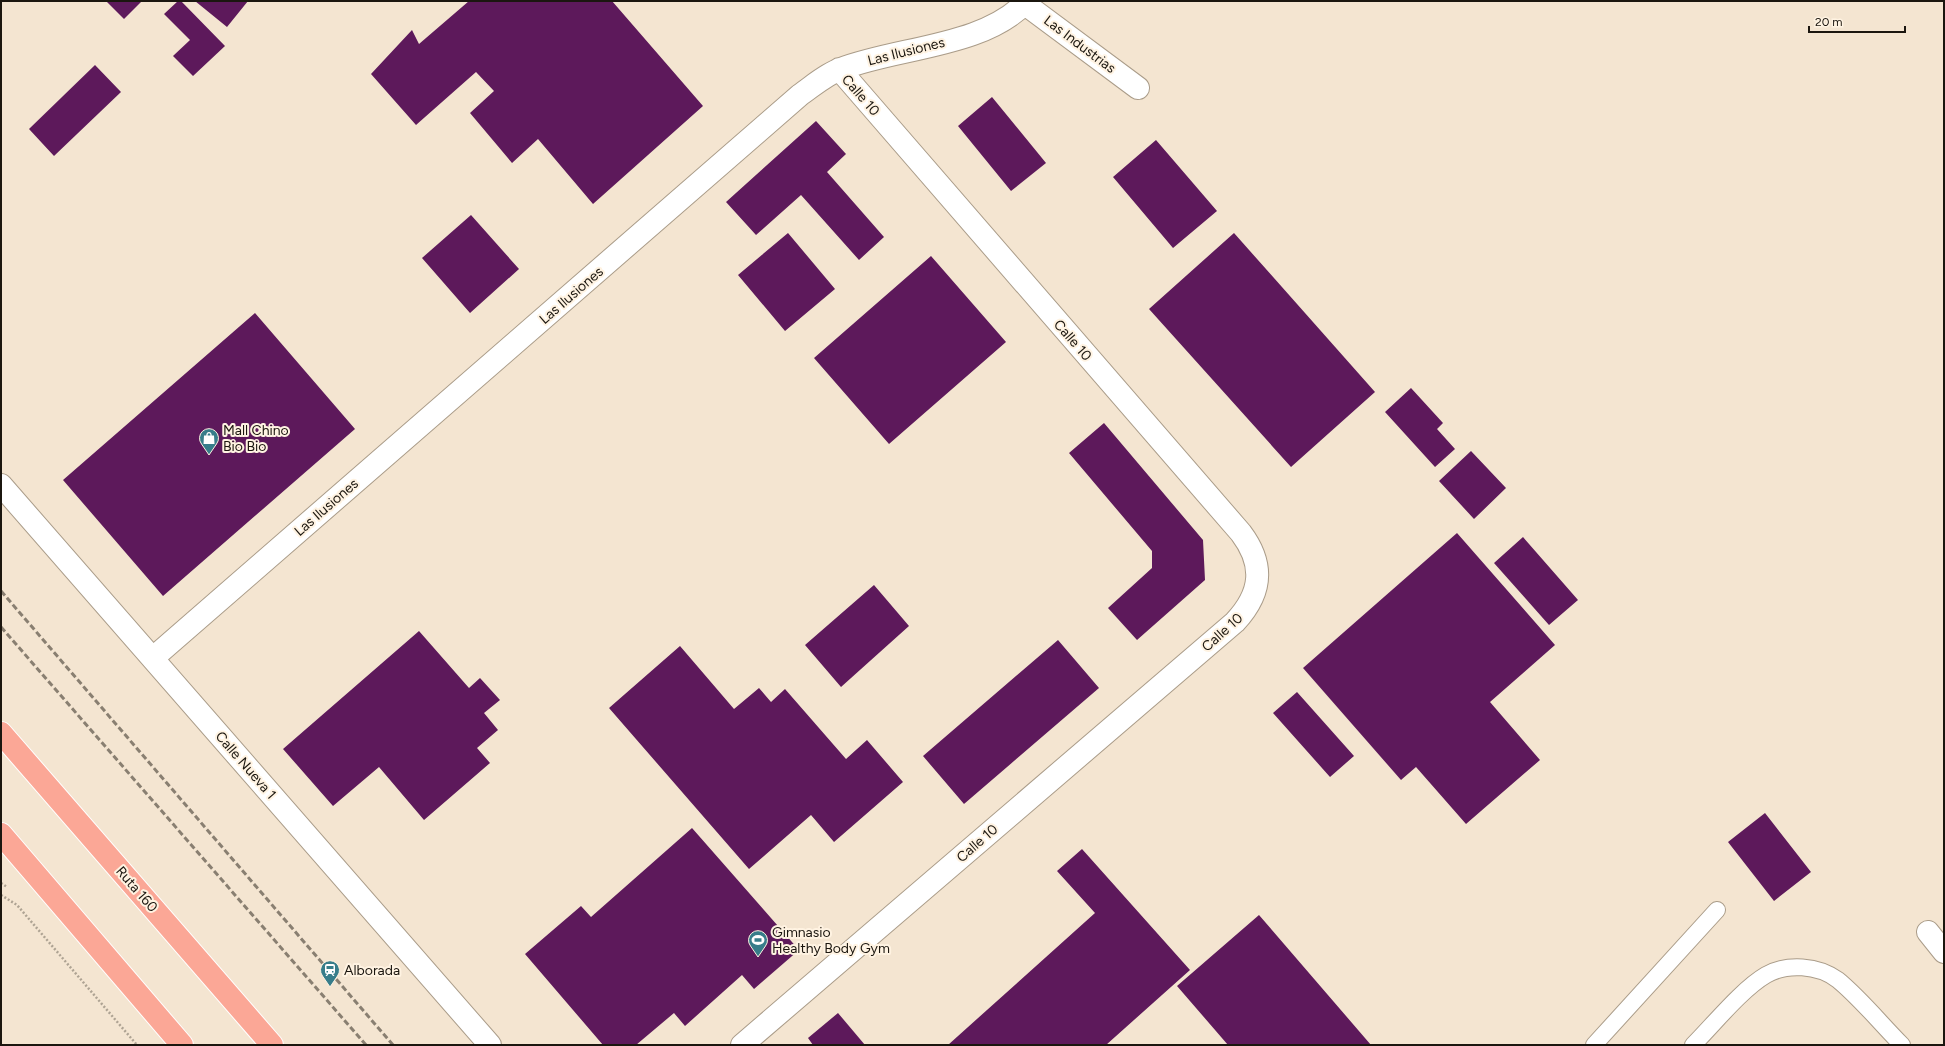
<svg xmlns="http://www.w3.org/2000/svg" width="1945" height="1046" font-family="Figtree,sans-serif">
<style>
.building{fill:#5d195b}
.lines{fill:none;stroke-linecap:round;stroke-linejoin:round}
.service-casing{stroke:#aa9c89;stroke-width:18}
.minor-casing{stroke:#aa9c89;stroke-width:24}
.secondary-casing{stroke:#aa9c89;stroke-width:24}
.trunk-casing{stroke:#fff;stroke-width:24}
.path{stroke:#aea393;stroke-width:2.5;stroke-dasharray:2 2;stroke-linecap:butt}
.service{stroke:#fff;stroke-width:16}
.minor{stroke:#fff;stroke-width:22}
.secondary{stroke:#fff;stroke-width:22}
.trunk{stroke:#fba796;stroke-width:22}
.rail{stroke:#897f71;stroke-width:3;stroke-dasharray:6 3;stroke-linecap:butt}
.labels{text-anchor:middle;stroke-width:4;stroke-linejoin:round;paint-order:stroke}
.street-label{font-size:14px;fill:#1b160f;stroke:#fff3e2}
.poi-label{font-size:14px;fill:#1b160f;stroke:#fff3e2;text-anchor:start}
</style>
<rect width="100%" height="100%" fill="#f4e5d1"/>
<path class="building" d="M 106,1 L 142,1 L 124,19 Z
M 178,1 L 181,1 L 225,46 L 193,76 L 173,56 L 190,40 L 164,14 Z
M 195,1 L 248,1 L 227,27 Z
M 469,1 L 612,1 L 703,106 L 593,204 L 538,139 L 512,163 L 470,113 L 494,91 L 476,72 L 416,125 L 371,74 L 412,30 L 419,44 Z
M 95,65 L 121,92 L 54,156 L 29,129 Z
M 992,97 L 1046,163 L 1011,191 L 958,126 Z
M 816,121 L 846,154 L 827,172 L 884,237 L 859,260 L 801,195 L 756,235 L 726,202 Z
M 1156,140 L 1217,211 L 1173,248 L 1113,177 Z
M 471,215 L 519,269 L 470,313 L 422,258 Z
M 788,233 L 835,289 L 785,331 L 738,275 Z
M 1234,233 L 1375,392 L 1291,467 L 1149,309 Z
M 931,256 L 1006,342 L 889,444 L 814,358 Z
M 255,313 L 355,429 L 163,596 L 63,480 Z
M 1411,388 L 1443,423 L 1437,429 L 1455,449 L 1435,467 L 1385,412 Z
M 1104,423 L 1203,540 L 1205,580 L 1137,640 L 1108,608 L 1152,568 L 1152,551 L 1069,453 Z
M 1471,451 L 1506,488 L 1474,519 L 1439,481 Z
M 1457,533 L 1555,645 L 1490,702 L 1540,760 L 1466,824 L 1416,767 L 1401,780 L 1303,668 Z
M 1523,537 L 1578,600 L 1549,625 L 1494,563 Z
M 874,585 L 909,626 L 841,687 L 805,645 Z
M 419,631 L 469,688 L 480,678 L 500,700 L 484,713 L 498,730 L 477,748 L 490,763 L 424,820 L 379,767 L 333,806 L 283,749 Z
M 1058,640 L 1099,688 L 964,804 L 923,756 Z
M 680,646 L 734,709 L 759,688 L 771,702 L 785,689 L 846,759 L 867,740 L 903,782 L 834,842 L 811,815 L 749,869 L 609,708 Z
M 1297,692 L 1354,756 L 1330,777 L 1273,713 Z
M 1765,813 L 1811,872 L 1774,901 L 1728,842 Z
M 692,828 L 799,950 L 754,989 L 742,975 L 685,1026 L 674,1013 L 636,1045 L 603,1045 L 525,954 L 581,906 L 591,917 Z
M 1082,849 L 1190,970 L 1106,1045 L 948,1045 L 1095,913 L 1057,871 Z
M 1259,915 L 1371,1045 L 1228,1045 L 1177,986 Z
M 838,1013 L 865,1045 L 813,1045 L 808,1038 Z"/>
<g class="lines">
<defs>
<path id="service" d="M 1594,1045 L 1717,910
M 1693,1045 C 1713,1025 1742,989 1766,975 C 1787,963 1818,965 1838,980 C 1861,999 1881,1024 1902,1045"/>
<path id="minor" d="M 1021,1 L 1138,88
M 153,658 L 800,95 C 813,86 826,74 841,69 C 898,47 985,47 1027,1
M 1928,932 L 1944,952
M 742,1045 L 1235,622 C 1262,593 1265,565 1241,533 L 839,69"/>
<path id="secondary" d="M 1,485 L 490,1045"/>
<path id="trunk" d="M 1,733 L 272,1045
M 1,834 L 182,1045"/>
</defs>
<use href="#service" class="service-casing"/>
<use href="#minor" class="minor-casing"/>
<use href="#secondary" class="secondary-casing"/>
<use href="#trunk" class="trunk-casing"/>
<path class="path" d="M 1,883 L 7,887
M 1,895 L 17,905 L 137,1045"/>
<use href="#service" class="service"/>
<use href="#minor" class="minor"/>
<use href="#secondary" class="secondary"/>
<use href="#trunk" class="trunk"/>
<path class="rail" d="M 1,591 L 393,1045
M 1,627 L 366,1045"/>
</g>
<defs>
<symbol id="shop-pin" viewBox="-11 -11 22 30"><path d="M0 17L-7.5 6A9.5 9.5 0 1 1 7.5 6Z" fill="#377d8a" stroke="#fff3e2"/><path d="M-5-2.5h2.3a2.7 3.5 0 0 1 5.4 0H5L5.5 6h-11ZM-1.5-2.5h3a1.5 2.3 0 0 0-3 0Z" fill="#fff"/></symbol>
<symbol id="stadium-pin" viewBox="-11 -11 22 30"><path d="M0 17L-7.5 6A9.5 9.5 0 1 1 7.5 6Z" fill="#377d8a" stroke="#fff3e2"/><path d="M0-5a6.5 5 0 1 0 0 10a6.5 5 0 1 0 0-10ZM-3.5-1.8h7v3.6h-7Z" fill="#fff"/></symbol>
<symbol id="station-pin" viewBox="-11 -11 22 30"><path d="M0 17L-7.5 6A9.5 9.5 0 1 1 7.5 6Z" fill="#377d8a" stroke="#fff3e2"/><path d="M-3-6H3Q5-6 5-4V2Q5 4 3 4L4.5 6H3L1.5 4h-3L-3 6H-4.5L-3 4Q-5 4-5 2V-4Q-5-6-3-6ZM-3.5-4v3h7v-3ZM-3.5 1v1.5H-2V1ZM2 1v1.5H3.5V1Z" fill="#fff"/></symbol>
</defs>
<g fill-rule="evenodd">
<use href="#shop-pin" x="198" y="427" width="22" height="30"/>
<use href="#stadium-pin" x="747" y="929" width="22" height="30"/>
<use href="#station-pin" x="319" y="959" width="22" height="30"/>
</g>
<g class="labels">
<g class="street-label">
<text transform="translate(1080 44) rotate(37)" y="5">Las Industrias</text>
<text transform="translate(906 51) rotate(-14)" y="5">Las Ilusiones</text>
<text transform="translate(861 95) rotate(49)" y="5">Calle 10</text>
<text transform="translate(571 295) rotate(-41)" y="5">Las Ilusiones</text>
<text transform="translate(1073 340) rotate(49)" y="5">Calle 10</text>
<text transform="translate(326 507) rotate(-41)" y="5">Las Ilusiones</text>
<text transform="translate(1222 632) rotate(-42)" y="5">Calle 10</text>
<text transform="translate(246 765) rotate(49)" y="5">Calle Nueva 1</text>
<text transform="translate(977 843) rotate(-41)" y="5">Calle 10</text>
<text transform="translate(137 889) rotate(49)" y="5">Ruta 160</text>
</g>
<g class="poi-label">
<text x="223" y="435">Mall Chino<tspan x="223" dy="16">Bio Bio</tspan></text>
<text x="772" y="937">Gimnasio<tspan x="772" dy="16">Healthy Body Gym</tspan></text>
<text x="344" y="975">Alborada</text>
</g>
</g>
<rect width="1945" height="1046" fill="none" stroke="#1b160f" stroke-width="4"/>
<path d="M1809 26v6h96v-6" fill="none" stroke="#1b160f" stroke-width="2"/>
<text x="1815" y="26" font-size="12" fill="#1b160f" stroke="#fff3e2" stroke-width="3" paint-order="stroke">20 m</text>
</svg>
